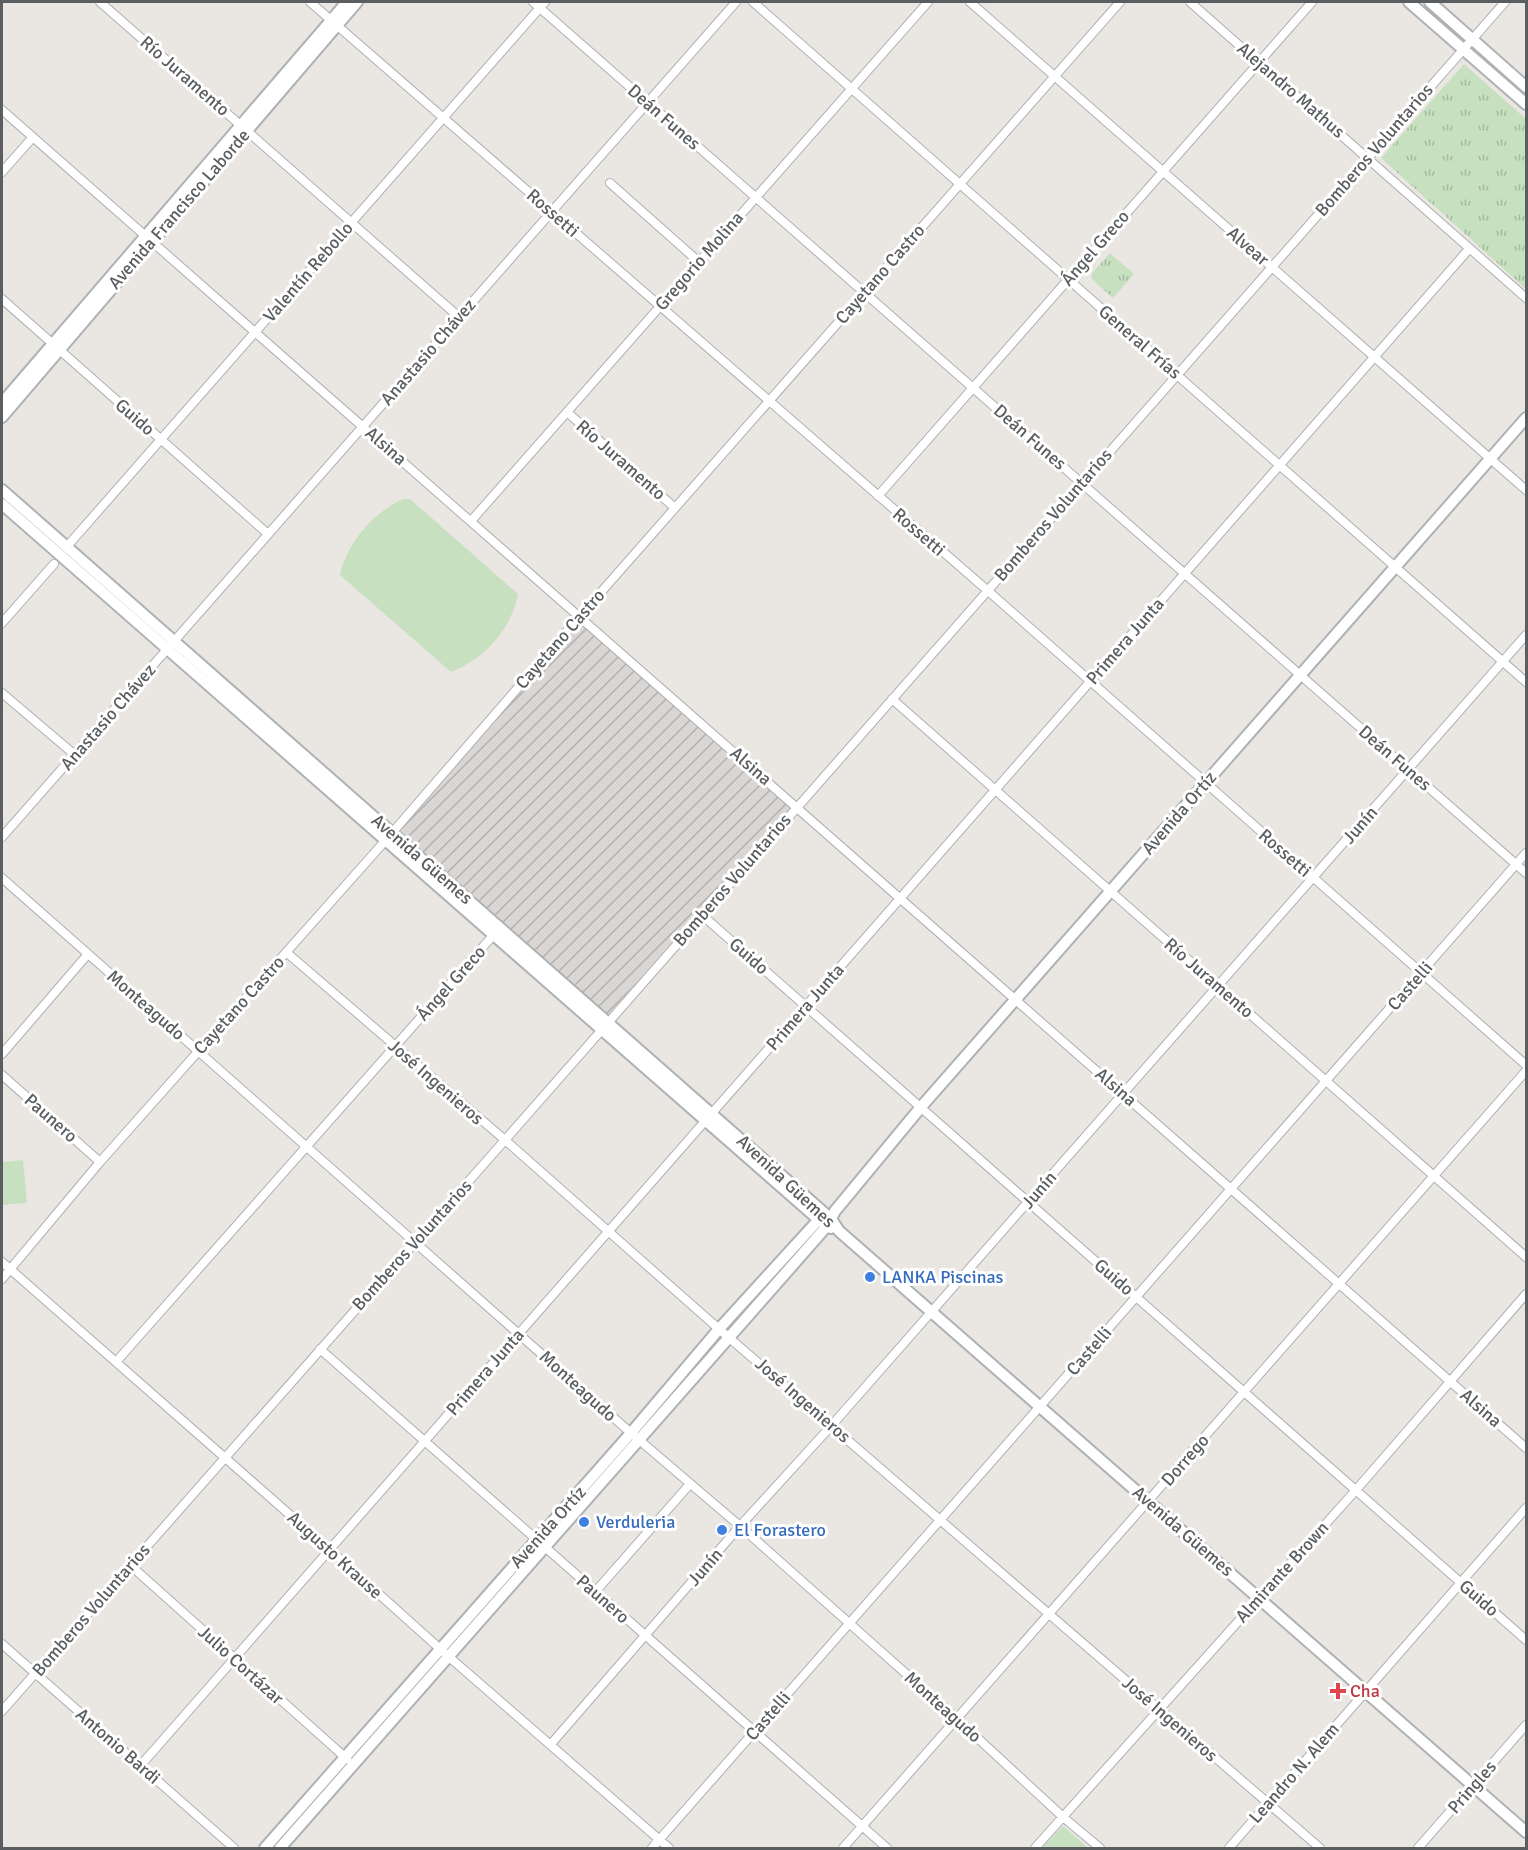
<svg xmlns="http://www.w3.org/2000/svg" width="1528" height="1850" font-family="Signika,sans-serif">
<style>
.industrial{fill:url(#industrial-furrows)}
.grass{fill:#c7e0c0}
.park{fill:url(#park-tufts)}
.lines{fill:none;stroke-linecap:round;stroke-linejoin:round}
.street-casing{stroke:#acb0b2;stroke-width:10}
.secondary-casing{stroke:#aeb2b5;stroke-width:14}
.street{stroke:#fff;stroke-width:8}
.secondary{stroke:#fff;stroke-width:10}
.shop-dot{fill:#3f7fe0;stroke:#fff;stroke-width:2}
.health-dot{fill:#e0444e;stroke:#fff;stroke-width:2}
.labels{text-anchor:middle;stroke-width:6;stroke-linejoin:round;paint-order:stroke}
.street-label{font-size:18px;fill:#5a5e60;stroke:#fff}
.shop-label{font-size:18px;fill:#366cbe;stroke:#fff;text-anchor:start}
.health-label{font-size:18px;fill:#be3a42;stroke:#fff;text-anchor:start}
</style>
<defs>
<pattern id="industrial-furrows" width="10" height="10" patternUnits="userSpaceOnUse" patternTransform="scale(1.5)"><rect width="10" height="10" fill="#d9d6d3"/><path d="M-1 1l2-2M0 10L10 0M9 11l2-2" fill="none" stroke="#b3b1af"/></pattern>
<pattern id="park-tufts" width="24" height="20" patternUnits="userSpaceOnUse" patternTransform="scale(1.5)"><rect width="24" height="20" fill="#c7e0c0"/><path d="M3 7l-1-3M5 7V3M7 7l1-3M15 17l-1-3M17 17v-4M19 17l1-3" fill="none" stroke="#a5b99f"/></pattern>
</defs>
<rect width="100%" height="100%" fill="#eae6e1"/>
<path class="industrial" d="M 580,621 L 791,807 L 608,1015 L 397,832 Z"/>
<path class="grass" d="M 403,499 L 410,499 L 518,594 C 511,630 484,659 451,672 L 340,575 C 347,543 373,513 403,499 Z
M 23,1160 L 27,1203 L 2,1205 L 2,1162 Z
M 1063,1826 L 1088,1848 L 1042,1848 Z"/>
<path class="park" d="M 1464,64 L 1526,119 L 1526,289 L 1381,158 Z
M 1110,253 L 1134,274 L 1113,298 L 1092,279 L 1092,273 Z"/>
<g class="lines">
<defs>
<path id="street" d="M 100,2 L 459,317
M 310,2 L 987,590 L 1526,1065
M 533,2 L 1526,873
M 753,2 L 1526,682
M 970,2 L 1526,490
M 1190,2 L 1526,298
M 2,110 L 1526,1448
M 2,172 L 33,137
M 610,183 L 699,262
M 2,299 L 268,534
M 567,412 L 675,508
M 878,496 L 1312,2
M 471,521 L 928,2
M 70,543 L 545,2
M 2,623 L 54,564
M 2,693 L 75,755
M 892,699 L 1526,1257
M 2,837 L 736,2
M 2,878 L 631,1433 L 740,1526 L 957,1719 L 1063,1817 L 1100,1848
M 702,915 L 1526,1640
M 286,952 L 505,1140 L 719,1329 L 1320,1848
M 2,1054 L 88,954
M 2,1075 L 100,1162
M 2,1262 L 330,1550 L 448,1656 L 669,1848
M 2,1279 L 100,1162 L 385,841 L 580,616 L 1120,2
M 320,1349 L 887,1848
M 116,1362 L 497,931
M 130,1565 L 347,1759
M 595,1592 L 690,1484
M 2,1644 L 234,1848
M 2,1711 L 505,1140 L 1505,2
M 551,1744 L 740,1526 L 832,1425 L 1526,635
M 141,1765 L 1469,249
M 652,1848 L 1526,853
M 843,1848 L 1526,1071
M 1035,1848 L 1356,1490 L 1526,1294
M 1229,1848 L 1526,1508
M 1418,1848 L 1526,1725"/>
<path id="secondary" d="M 1409,2 L 1526,104
M 1430,2 L 1526,87
M 2,403 L 347,2
M 2,417 L 357,2
M 2,490 L 831,1219 L 839,1231 L 1526,1832
M 2,504 L 818,1219 L 831,1228
M 265,1848 L 631,1433 L 719,1329 L 823,1215
M 280,1848 L 827,1226 L 835,1211 L 921,1107 L 1526,418"/>
</defs>
<use href="#street" class="street-casing"/>
<use href="#secondary" class="secondary-casing"/>
<use href="#street" class="street"/>
<use href="#secondary" class="secondary"/>
</g>
<g class="shop-dot">
<circle cx="870" cy="1277" r="6"/>
<circle cx="584" cy="1522" r="6"/>
<circle cx="722" cy="1530" r="6"/>
</g>
<path class="health-dot" d="M1335 1682h6v6h6v6h-6v6h-6v-6h-6v-6h6z"/>
<g class="labels">
<g class="street-label">
<text transform="translate(185 76) rotate(41)" y="6">Río Juramento</text>
<text transform="translate(1291 90) rotate(41)" y="6">Alejandro Mathus</text>
<text transform="translate(664 117) rotate(41)" y="6">Deán Funes</text>
<text transform="translate(1374 150) rotate(-49)" y="6">Bomberos Voluntarios</text>
<text transform="translate(179 209) rotate(-49)" y="6">Avenida Francisco Laborde</text>
<text transform="translate(553 213) rotate(41)" y="6">Rossetti</text>
<text transform="translate(1248 246) rotate(41)" y="6">Alvear</text>
<text transform="translate(1095 248) rotate(-49)" y="6">Ángel Greco</text>
<text transform="translate(699 261) rotate(-49)" y="6">Gregorio Molina</text>
<text transform="translate(308 272) rotate(-49)" y="6">Valentín Rebollo</text>
<text transform="translate(880 274) rotate(-49)" y="6">Cayetano Castro</text>
<text transform="translate(1140 342) rotate(41)" y="6">General Frías</text>
<text transform="translate(428 352) rotate(-49)" y="6">Anastasio Chávez</text>
<text transform="translate(135 417) rotate(41)" y="6">Guido</text>
<text transform="translate(1030 437) rotate(41)" y="6">Deán Funes</text>
<text transform="translate(386 446) rotate(41)" y="6">Alsina</text>
<text transform="translate(621 460) rotate(41)" y="6">Río Juramento</text>
<text transform="translate(1053 515) rotate(-49)" y="6">Bomberos Voluntarios</text>
<text transform="translate(919 532) rotate(41)" y="6">Rossetti</text>
<text transform="translate(560 639) rotate(-49)" y="6">Cayetano Castro</text>
<text transform="translate(1125 641) rotate(-49)" y="6">Primera Junta</text>
<text transform="translate(108 717) rotate(-49)" y="6">Anastasio Chávez</text>
<text transform="translate(1395 758) rotate(41)" y="6">Deán Funes</text>
<text transform="translate(751 766) rotate(41)" y="6">Alsina</text>
<text transform="translate(1179 813) rotate(-49)" y="6">Avenida Ortíz</text>
<text transform="translate(1360 825) rotate(-49)" y="6">Junín</text>
<text transform="translate(1285 853) rotate(41)" y="6">Rossetti</text>
<text transform="translate(422 859) rotate(41)" y="6">Avenida Güemes</text>
<text transform="translate(732 880) rotate(-49)" y="6">Bomberos Voluntarios</text>
<text transform="translate(749 956) rotate(41)" y="6">Guido</text>
<text transform="translate(1209 978) rotate(41)" y="6">Río Juramento</text>
<text transform="translate(451 983) rotate(-48)" y="6">Ángel Greco</text>
<text transform="translate(1410 986) rotate(-49)" y="6">Castelli</text>
<text transform="translate(146 1005) rotate(41)" y="6">Monteagudo</text>
<text transform="translate(239 1005) rotate(-48)" y="6">Cayetano Castro</text>
<text transform="translate(805 1007) rotate(-49)" y="6">Primera Junta</text>
<text transform="translate(436 1082) rotate(41)" y="6">José Ingenieros</text>
<text transform="translate(1116 1087) rotate(41)" y="6">Alsina</text>
<text transform="translate(51 1118) rotate(41)" y="6">Paunero</text>
<text transform="translate(786 1181) rotate(43)" y="6">Avenida Güemes</text>
<text transform="translate(1039 1190) rotate(-49)" y="6">Junín</text>
<text transform="translate(412 1245) rotate(-48)" y="6">Bomberos Voluntarios</text>
<text transform="translate(1114 1277) rotate(41)" y="6">Guido</text>
<text transform="translate(1089 1351) rotate(-49)" y="6">Castelli</text>
<text transform="translate(485 1372) rotate(-49)" y="6">Primera Junta</text>
<text transform="translate(578 1386) rotate(42)" y="6">Monteagudo</text>
<text transform="translate(803 1400) rotate(41)" y="6">José Ingenieros</text>
<text transform="translate(1481 1408) rotate(41)" y="6">Alsina</text>
<text transform="translate(1185 1460) rotate(-49)" y="6">Dorrego</text>
<text transform="translate(548 1527) rotate(-48)" y="6">Avenida Ortíz</text>
<text transform="translate(1183 1531) rotate(41)" y="6">Avenida Güemes</text>
<text transform="translate(335 1555) rotate(42)" y="6">Augusto Krause</text>
<text transform="translate(705 1567) rotate(-49)" y="6">Junín</text>
<text transform="translate(1282 1572) rotate(-48)" y="6">Almirante Brown</text>
<text transform="translate(1479 1598) rotate(41)" y="6">Guido</text>
<text transform="translate(603 1599) rotate(41)" y="6">Paunero</text>
<text transform="translate(91 1610) rotate(-49)" y="6">Bomberos Voluntarios</text>
<text transform="translate(241 1665) rotate(42)" y="6">Julio Cortázar</text>
<text transform="translate(943 1707) rotate(42)" y="6">Monteagudo</text>
<text transform="translate(768 1716) rotate(-49)" y="6">Castelli</text>
<text transform="translate(1170 1719) rotate(41)" y="6">José Ingenieros</text>
<text transform="translate(118 1746) rotate(41)" y="6">Antonio Bardi</text>
<text transform="translate(1294 1773) rotate(-49)" y="6">Leandro N. Alem</text>
<text transform="translate(1472 1787) rotate(-49)" y="6">Pringles</text>
</g>
<g class="shop-label">
<text x="882" y="1283">LANKA Piscinas</text>
<text x="596" y="1528">Verduleria</text>
<text x="734" y="1536">El Forastero</text>
</g>
<g class="health-label">
<text x="1350" y="1697">Cha</text>
</g>
</g>
<rect width="1528" height="1850" fill="none" stroke="#5a5e60" stroke-width="6"/>
</svg>
